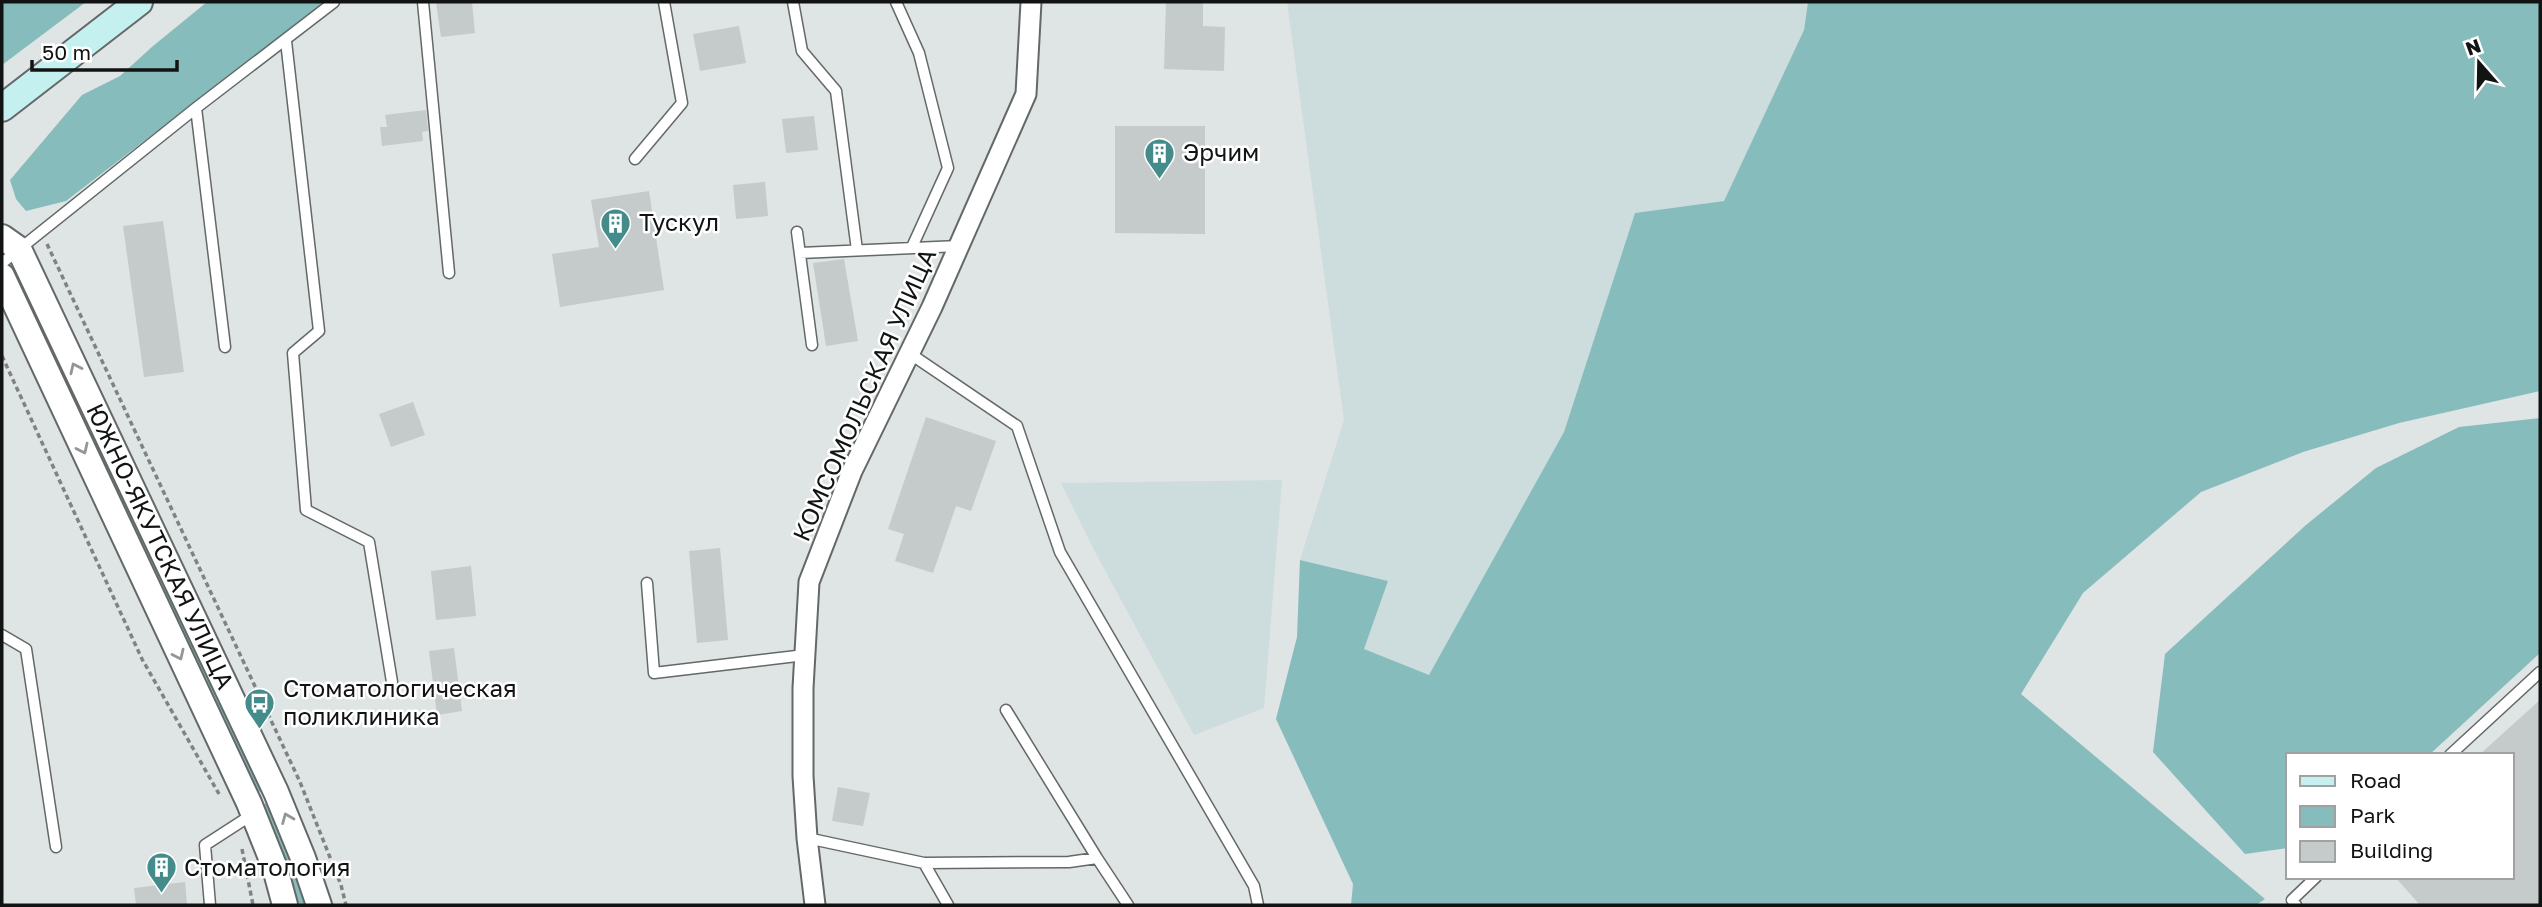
<svg xmlns="http://www.w3.org/2000/svg" width="2542" height="907" font-family="'Golos Text',sans-serif">
<style>
.built{fill:#cddcdc}
.green{fill:#86bcbb}
.building{fill:#c5caca}
.lines{fill:none;stroke-linecap:round;stroke-linejoin:round}
.service-casing{stroke:#636868;stroke-width:13}
.minor-casing{stroke:#636868;stroke-width:23}
.tertiary-casing{stroke:#636868;stroke-width:28}
.secondary-casing{stroke:#636868;stroke-width:30}
.path{stroke:#808383;stroke-width:3.5;stroke-dasharray:5 3.5;stroke-linecap:butt}
.service{stroke:#fff;stroke-width:10}
.minor{stroke:#fff;stroke-width:19}
.tertiary{stroke:#fff;stroke-width:24}
.secondary{stroke:#c5f0f0;stroke-width:26}
.oneway{stroke:#949595}
.labels{text-anchor:middle;stroke-width:5;stroke-linejoin:round;paint-order:stroke}
.poi-label{font-size:24px;fill:#121414;stroke:#fff;text-anchor:start}
.street-label{font-size:24px;fill:#121414;stroke:#fff}
</style>
<rect width="100%" height="100%" fill="#dfe4e4"/>
<path class="built" d="M 1287,2 L 1808,2 L 1804,30 L 1724,201 L 1635,213 L 1564,432 L 1429,676 L 1364,649 L 1388,581 L 1300,560 L 1344,420 Z
M 1282,480 L 1264,708 L 1194,735 L 1093,548 L 1061,483 Z"/>
<path class="green" d="M 2,2 L 86,2 L 2,65 Z
M 207,2 L 325,2 L 66,201 L 26,211 L 16,199 L 10,180 L 82,95 L 120,76 L 153,46 Z
M 1808,2 L 2540,2 L 2540,391 L 2399,423 L 2303,452 L 2201,492 L 2083,593 L 2021,694 L 2265,899 L 2256,905 L 1351,905 L 1353,884 L 1276,719 L 1297,637 L 1300,560 L 1388,581 L 1364,649 L 1429,675 L 1564,432 L 1635,213 L 1724,201 L 1804,30 Z
M 23,286 L 264,790 L 256,793 L 21,289 Z
M 2540,418 L 2540,653 L 2429,755 L 2288,755 L 2288,848 L 2245,854 L 2153,752 L 2165,654 L 2306,525 L 2376,468 L 2459,427 Z
M 270,802 L 309,905 L 299,905 L 261,805 Z"/>
<path class="building" d="M 436,2 L 472,2 L 475,33 L 441,37 Z
M 1166,2 L 1203,2 L 1203,26 L 1225,27 L 1224,71 L 1164,69 Z
M 739,26 L 746,63 L 700,71 L 693,34 Z
M 426,110 L 428,131 L 422,132 L 423,141 L 382,146 L 380,127 L 387,127 L 385,115 Z
M 814,116 L 818,150 L 786,153 L 782,119 Z
M 1115,126 L 1205,126 L 1205,234 L 1115,233 Z
M 765,182 L 768,216 L 736,219 L 733,185 Z
M 649,191 L 664,290 L 560,307 L 552,254 L 599,247 L 591,200 Z
M 163,221 L 184,372 L 144,377 L 123,226 Z
M 844,259 L 858,341 L 826,346 L 813,263 Z
M 413,402 L 425,435 L 391,447 L 379,414 Z
M 926,417 L 996,441 L 971,511 L 956,506 L 933,573 L 895,561 L 904,534 L 888,529 Z
M 720,548 L 728,640 L 697,643 L 689,551 Z
M 471,566 L 476,616 L 436,620 L 431,571 Z
M 454,648 L 462,711 L 437,715 L 429,651 Z
M 2540,700 L 2540,905 L 2420,905 L 2395,877 L 2512,877 L 2512,755 L 2479,755 Z
M 838,787 L 870,793 L 863,826 L 832,821 Z
M 185,882 L 187,905 L 136,905 L 134,888 Z"/>
<g class="lines">
<defs>
<path id="service" d="M 423,2 L 449,273
M 793,2 L 802,51 L 836,91 L 857,250
M 896,2 L 919,53 L 948,168 L 912,247
M 286,41 L 319,331 L 293,353 L 306,510 L 369,542 L 392,682
M 196,108 L 225,347
M 635,159 L 682,103 L 664,2
M 797,232 L 812,345
M 800,253 L 959,246
M 2,263 L 196,108 L 334,2
M 909,353 L 1017,426 L 1060,552 L 1254,886 L 1258,905
M 647,583 L 654,673 L 805,655
M 2,635 L 26,649 L 56,847
M 2450,755 L 2540,672
M 807,838 L 924,863 L 1069,862 L 1097,858 L 1006,710
M 1097,858 L 1128,905
M 924,863 L 948,905
M 210,905 L 205,845 L 253,814
M 2296,905 L 2292,900 L 2316,877"/>
<path id="minor" d="M 815,905 L 807,838 L 803,776 L 803,688 L 809,582 L 852,471 L 932,307 L 1026,94 L 1031,2"/>
<g id="tertiary">
<path id="s1" d="M 2,237 L 19,249 L 276,792 L 303,858 L 319,905"/>
<path d="M 2,276 L 249,803 L 275,868 L 285,905"/>
</g>
<path id="secondary" d="M 2,108 L 139,2"/>
</defs>
<use href="#service" class="service-casing"/>
<use href="#minor" class="minor-casing"/>
<use href="#tertiary" class="tertiary-casing"/>
<use href="#secondary" class="secondary-casing"/>
<path class="path" d="M 47,244 L 300,782 L 341,885 L 346,905
M 2,356 L 142,659 L 219,794
M 242,849 L 253,905"/>
<use href="#service" class="service"/>
<use href="#minor" class="minor"/>
<use href="#tertiary" class="tertiary"/>
<use href="#secondary" class="secondary"/>
</g>
<defs><path id="oneway-chevron" d="M-2-3.5L2.5 0L-2 3.5" fill="none" stroke-width="1.6" stroke-linecap="round" stroke-linejoin="round" transform="scale(1.75)"/></defs>
<g class="oneway">
<use href="#oneway-chevron" transform="translate(75 368) rotate(-115)"/>
<use href="#oneway-chevron" transform="translate(83 449) rotate(65)"/>
<use href="#oneway-chevron" transform="translate(179 655) rotate(65)"/>
<use href="#oneway-chevron" transform="translate(287 818) rotate(-112)"/>
</g>
<defs>
<symbol id="building-pin" viewBox="-11 -11 22 30"><path d="M0 17L-7.5 6A9.5 9.5 0 1 1 7.5 6Z" fill="#448c8b" stroke="#fff"/><path d="M-4-6H4V6H1V3H-1V6H-4ZM-2.5-4.3h1.7v1.8h-1.7ZM.8-4.3h1.7v1.8H.8ZM-2.5-1h1.7V.8h-1.7ZM.8-1h1.7V.8H.8Z" fill="#fff"/></symbol>
<symbol id="bus-pin" viewBox="-11 -11 22 30"><path d="M0 17L-7.5 6A9.5 9.5 0 1 1 7.5 6Z" fill="#448c8b" stroke="#fff"/><path d="M-5-6H5V4H4V6H2V4H-2V6H-4V4H-5ZM-3.5-4V0h7V-4ZM-3.5 1.2v1.5H-2V1.2ZM2 1.2v1.5H3.5V1.2Z" fill="#fff"/></symbol>
</defs>
<g fill-rule="evenodd">
<use href="#building-pin" x="1142" y="136" width="35" height="47"/>
<use href="#building-pin" x="598" y="206" width="35" height="47"/>
<use href="#bus-pin" x="242" y="686" width="35" height="47"/>
<use href="#building-pin" x="144" y="850" width="35" height="47"/>
</g>
<g class="labels">
<g class="poi-label">
<text x="1183" y="161">Эрчим</text>
<text x="639" y="231">Тускул</text>
<text x="283" y="697">Стоматологическая<tspan x="283" dy="28">поликлиника</tspan></text>
<text x="184" y="876">Стоматология</text>
</g>
<g class="street-label">
<text transform="translate(865 395) rotate(-66)" y="8">КОМСОМОЛЬСКАЯ УЛИЦА</text>
<text dy="8" stroke="none"><textPath href="#s1" startOffset="350">ЮЖНО-ЯКУТСКАЯ УЛИЦА</textPath></text>
</g>
</g>
<rect width="2542" height="907" fill="none" stroke="#121414" stroke-width="7"/>
<rect x="2286" y="753" width="228" height="126" fill="#ffffff" stroke="#a0a1a1" stroke-width="2"/>
<rect x="2300" y="776" width="35" height="10" fill="#c5f0f0" stroke="#a0a1a1" stroke-width="2"/>
<text x="2350" y="788" font-size="21" fill="#121414">Road</text>
<rect x="2300" y="806" width="35" height="21" fill="#86bcbb" stroke="#a0a1a1" stroke-width="2"/>
<text x="2350" y="823" font-size="21" fill="#121414">Park</text>
<rect x="2300" y="841" width="35" height="21" fill="#c5caca" stroke="#a0a1a1" stroke-width="2"/>
<text x="2350" y="858" font-size="21" fill="#121414">Building</text>
<g transform="translate(2479 63) rotate(340)" stroke="#ffffff" stroke-width="5" paint-order="stroke">
<path d="M0-5L12 26L0 18L-12 26Z" fill="#121414"/>
<text y="-10" font-size="19" font-weight="bold" text-anchor="middle" fill="#121414">N</text>
</g>
<path d="M32 60v10h145v-10" fill="none" stroke="#121414" stroke-width="3.5"/>
<text x="42" y="60" font-size="21" fill="#121414" stroke="#ffffff" stroke-width="5" paint-order="stroke">50 m</text>
</svg>
